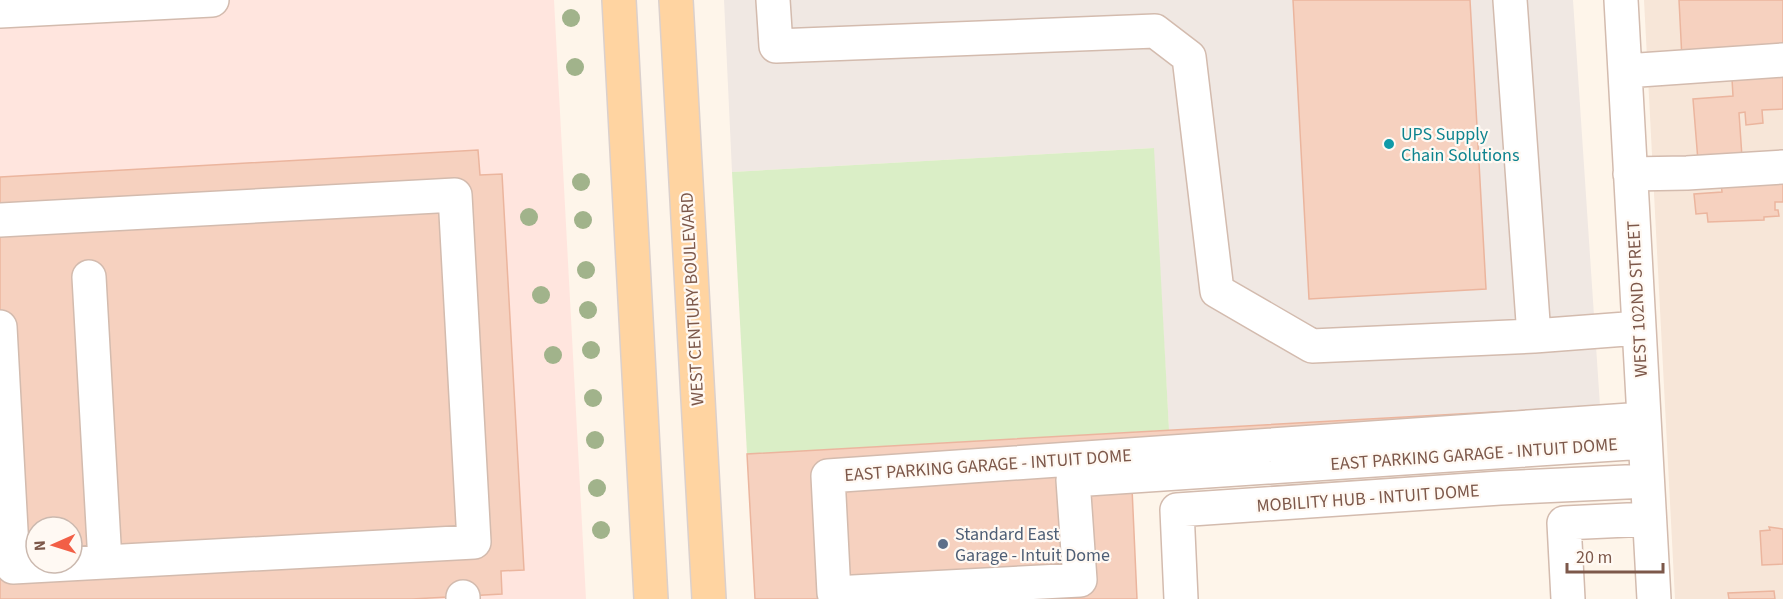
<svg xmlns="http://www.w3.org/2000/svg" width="1783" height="599" font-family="'Source Sans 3',sans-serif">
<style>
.residential{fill:#f7e6d8}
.commercial{fill:#ffe5de;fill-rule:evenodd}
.industrial{fill:#f0e8e3}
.green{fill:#daeec6}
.building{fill:#f6d1bf;stroke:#ebb59e;stroke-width:1.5;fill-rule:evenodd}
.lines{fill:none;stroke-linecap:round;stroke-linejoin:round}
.minor-casing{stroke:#d3bbae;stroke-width:36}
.major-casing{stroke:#dbd0cc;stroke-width:36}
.minor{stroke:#fff;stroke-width:33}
.major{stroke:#ffd4a1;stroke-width:33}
.tree{fill:#a1b38b}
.culture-dot{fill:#0f9aa8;stroke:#fff9f3;stroke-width:2}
.service-dot{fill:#5c6f8a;stroke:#fff9f3;stroke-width:2}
.labels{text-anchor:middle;stroke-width:4.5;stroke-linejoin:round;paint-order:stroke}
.culture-label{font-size:18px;fill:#0d838f;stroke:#fff9f3;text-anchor:start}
.street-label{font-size:18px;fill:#7d584a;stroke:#fff9f3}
.service-label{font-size:18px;fill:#4e5e75;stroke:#fff9f3;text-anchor:start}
</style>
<rect width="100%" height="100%" fill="#fef5ea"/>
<path class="residential" d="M 1644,0 L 1783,0 L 1783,599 L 1675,599 Z"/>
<path class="commercial" d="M 0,0 L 554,0 L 586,599 L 0,599 ZM 36,527 L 72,527 L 72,563 L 36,563 Z"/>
<path class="industrial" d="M 724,0 L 1573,0 L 1600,406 L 1169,430 L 1153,148 L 732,172 Z"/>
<path class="green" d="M 1154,148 L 1169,430 L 747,454 L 732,172 Z"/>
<path class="building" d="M 1293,0 L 1470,0 L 1486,289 L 1309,299 Z
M 1679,0 L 1783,0 L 1783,45 L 1682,59 Z
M 1783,76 L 1783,109 L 1762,110 L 1763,123 L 1746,125 L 1745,112 L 1739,113 L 1742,157 L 1698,161 L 1693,99 L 1733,96 L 1732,79 Z
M 478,150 L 480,175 L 502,174 L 524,570 L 501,571 L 502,594 L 412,599 L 0,599 L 0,177 ZM 36,527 L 72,527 L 72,563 L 36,563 Z
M 1783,181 L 1783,202 L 1775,202 L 1775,210 L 1778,210 L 1779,216 L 1764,217 L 1764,220 L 1708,222 L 1707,213 L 1696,214 L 1694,194 L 1722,192 L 1721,183 Z
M 1600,406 L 1132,488 L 1137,599 L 755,599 L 747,454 Z
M 1769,527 L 1783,529 L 1783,564 L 1762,565 L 1760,531 L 1770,530 Z
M 1774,591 L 1775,599 L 1729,599 L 1728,593 Z"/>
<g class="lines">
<defs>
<path id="minor" d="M 773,0 L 776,46 L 1155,31 L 1189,57 L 1217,291 L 1312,346 L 1534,336 L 1510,0
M 1621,0 L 1654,599
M 0,11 L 212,0
M 1625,71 L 1783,60
M 1630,174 L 1687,173 L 1783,167
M 0,220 L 455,195 L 474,542 L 13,567 L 0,327
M 89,277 L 105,562
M 1534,336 L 1639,328
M 1644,419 L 828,476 L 834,593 L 1080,580 L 1073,480 L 1645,442
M 463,597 L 463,599
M 1181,599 L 1177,510 L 1500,488 L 1647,481
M 1568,599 L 1564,523 L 1649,519"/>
<path id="major" d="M 619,0 L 651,599
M 676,0 L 709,599"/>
</defs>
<use href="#minor" class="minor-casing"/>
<use href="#major" class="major-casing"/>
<use href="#minor" class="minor"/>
<use href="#major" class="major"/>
</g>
<g class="tree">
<circle cx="571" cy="18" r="9"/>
<circle cx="575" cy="67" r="9"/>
<circle cx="581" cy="182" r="9"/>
<circle cx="529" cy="217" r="9"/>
<circle cx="583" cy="220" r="9"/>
<circle cx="586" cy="270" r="9"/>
<circle cx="541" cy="295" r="9"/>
<circle cx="588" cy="310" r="9"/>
<circle cx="591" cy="350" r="9"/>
<circle cx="553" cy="355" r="9"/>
<circle cx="593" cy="398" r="9"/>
<circle cx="595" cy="440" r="9"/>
<circle cx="597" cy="488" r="9"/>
<circle cx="601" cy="530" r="9"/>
</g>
<circle class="culture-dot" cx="1389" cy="144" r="6"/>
<circle class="service-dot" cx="943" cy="544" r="6"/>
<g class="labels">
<g class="culture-label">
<text x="1401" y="140">UPS Supply<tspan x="1401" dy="21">Chain Solutions</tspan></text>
</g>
<g class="street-label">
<text transform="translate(692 299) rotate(-93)" y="6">WEST CENTURY BOULEVARD</text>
<text transform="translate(1637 299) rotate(-93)" y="6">WEST 102ND STREET</text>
<text transform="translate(1474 454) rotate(-4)" y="6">EAST PARKING GARAGE - INTUIT DOME</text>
<text transform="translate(988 465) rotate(-4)" y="6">EAST PARKING GARAGE - INTUIT DOME</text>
<text transform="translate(1368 498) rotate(-4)" y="6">MOBILITY HUB - INTUIT DOME</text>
</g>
<g class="service-label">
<text x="955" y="540">Standard East<tspan x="955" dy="21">Garage - Intuit Dome</tspan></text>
</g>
</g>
<g transform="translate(54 545) rotate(267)"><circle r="28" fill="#fff9f3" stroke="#cbb9af" stroke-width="1.5"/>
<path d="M0-4.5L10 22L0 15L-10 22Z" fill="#f25f46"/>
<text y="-9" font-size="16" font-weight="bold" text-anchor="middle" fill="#7d584a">N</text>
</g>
<path d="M1567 563v9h96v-9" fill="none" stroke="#7d584a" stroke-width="3"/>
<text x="1576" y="563" font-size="18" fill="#7d584a" stroke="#fff9f3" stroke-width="4.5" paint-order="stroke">20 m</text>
</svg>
